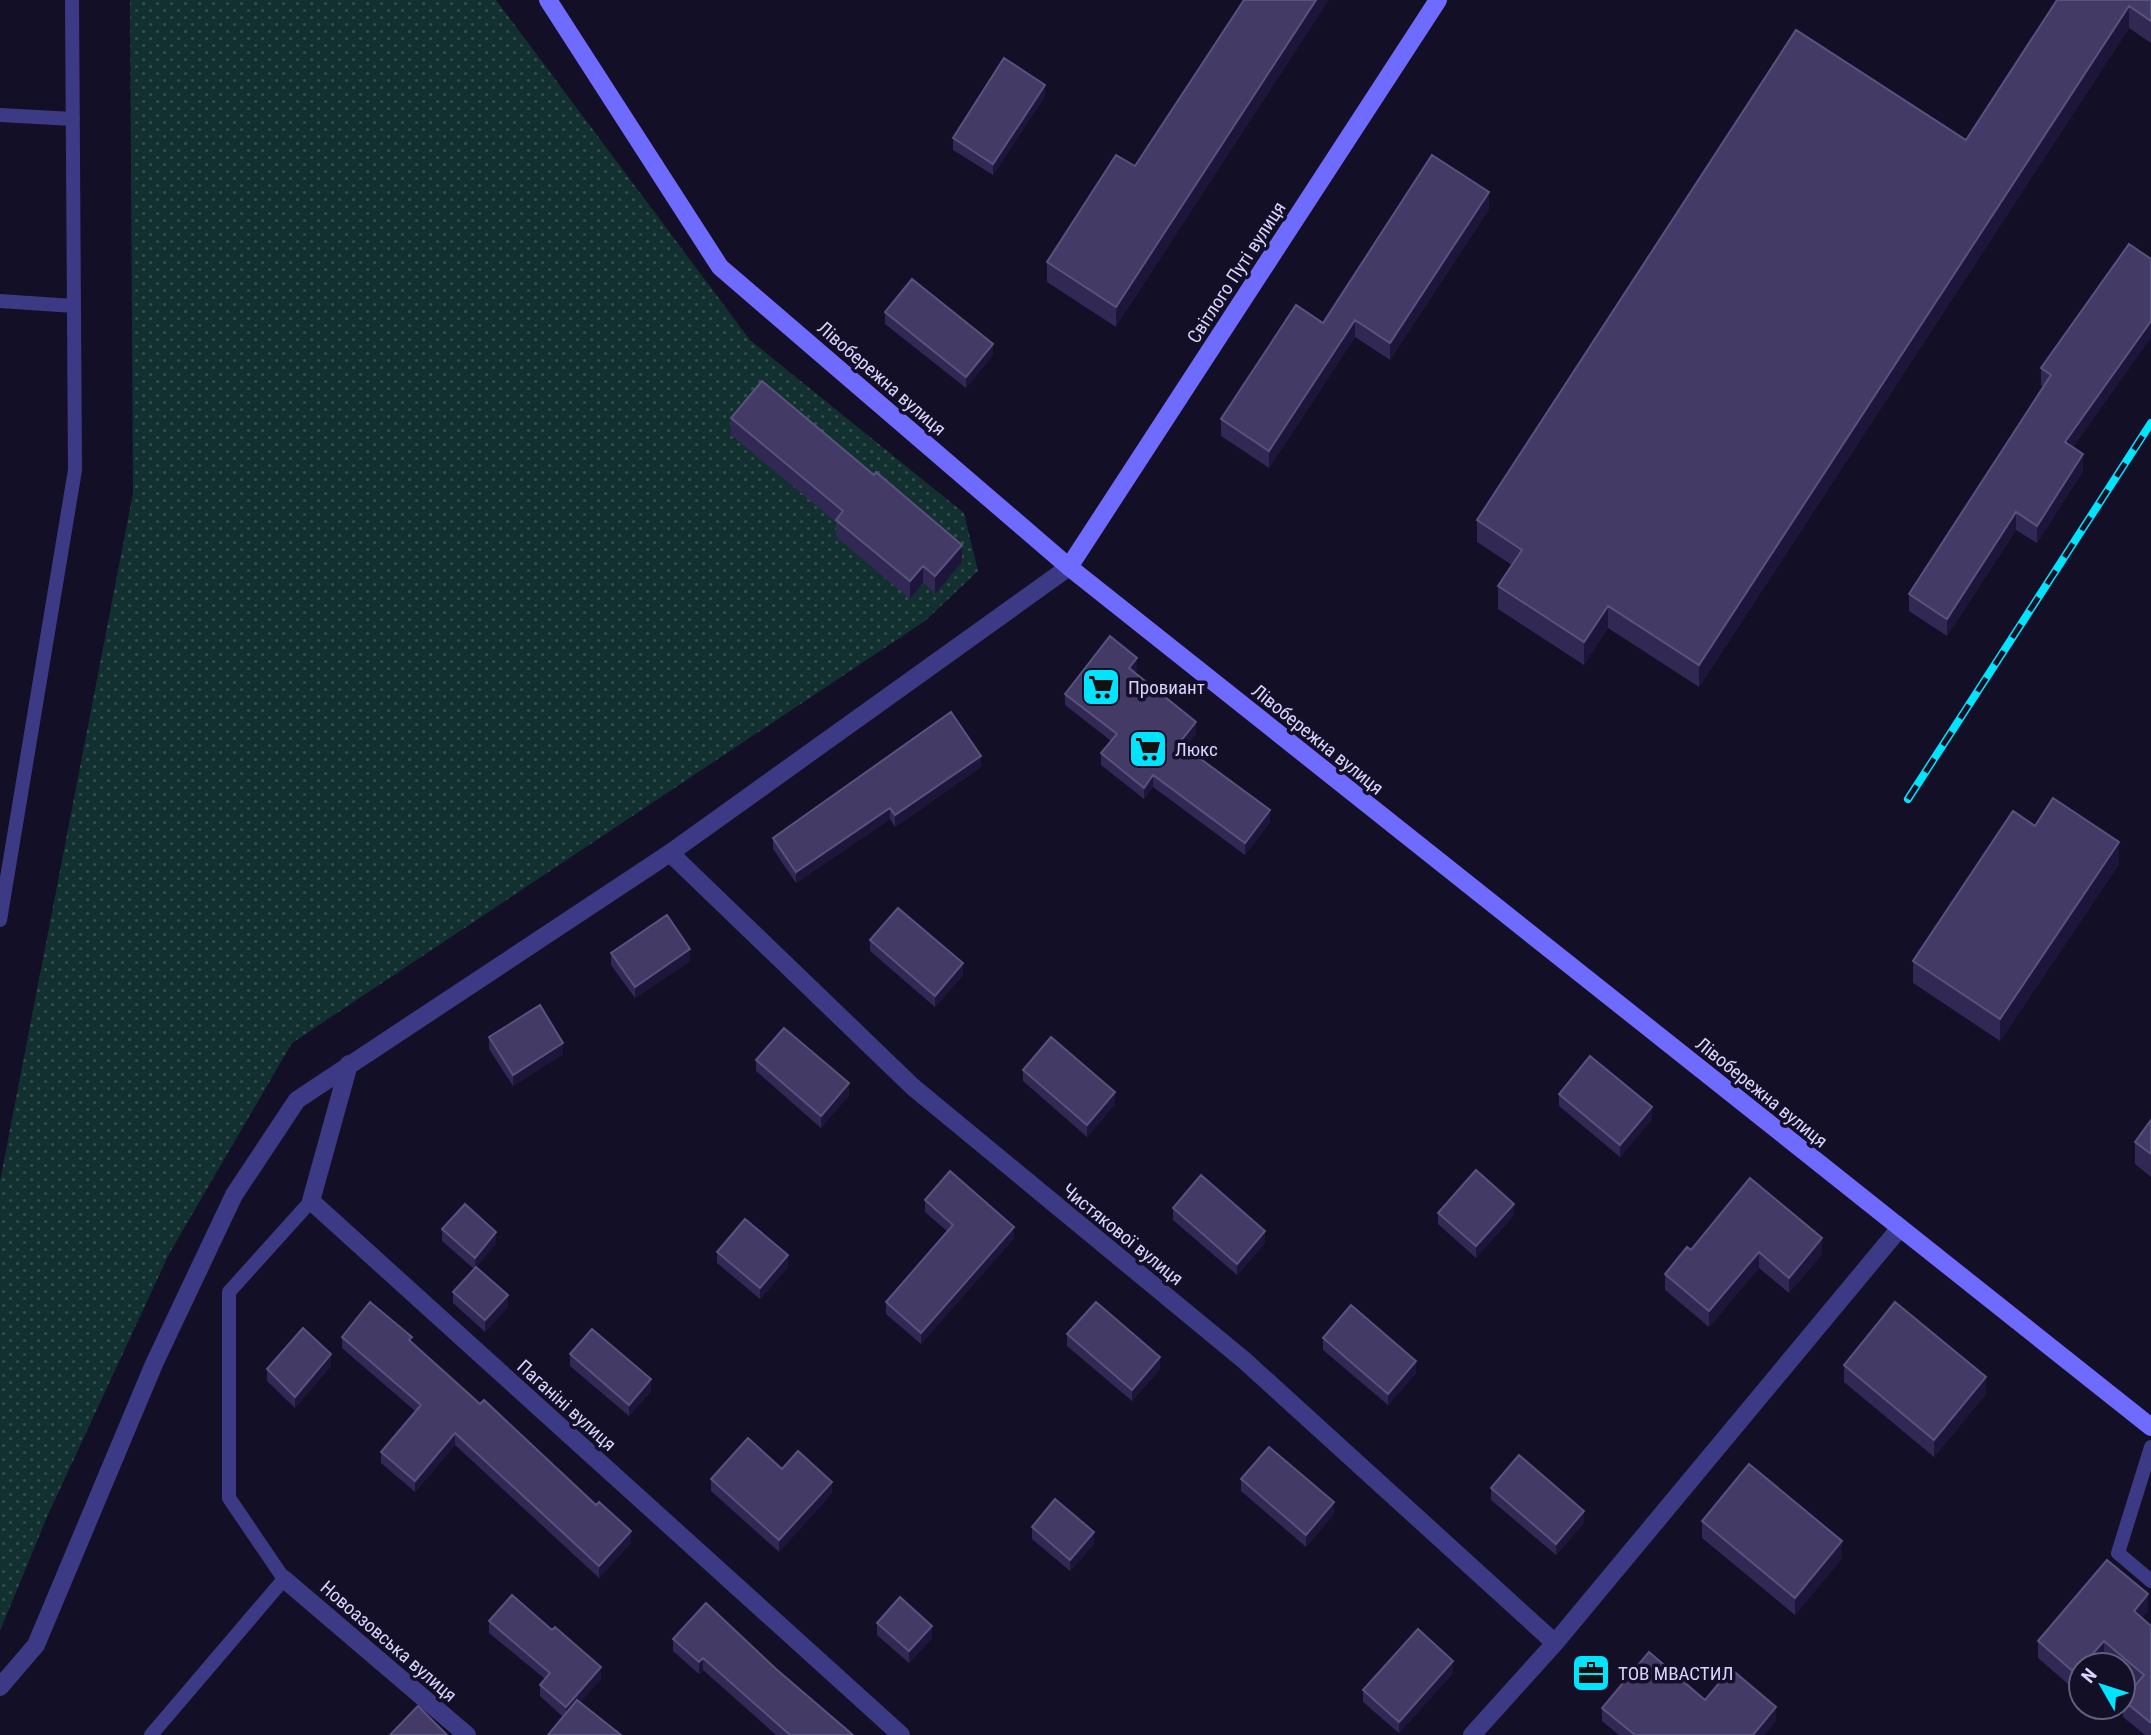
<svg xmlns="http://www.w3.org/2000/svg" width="2151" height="1735" font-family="'Roboto Condensed',sans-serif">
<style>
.grass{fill:url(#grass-dots)}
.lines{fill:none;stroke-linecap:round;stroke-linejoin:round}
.service{stroke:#3d3a85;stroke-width:14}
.minor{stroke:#3d3a85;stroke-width:18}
.secondary{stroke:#6f6bff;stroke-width:18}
.rail-casing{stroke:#00e5ff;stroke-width:8}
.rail{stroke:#130f26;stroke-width:5;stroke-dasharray:16;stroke-linecap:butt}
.wall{fill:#312854}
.shaded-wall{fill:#1d163a}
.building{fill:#433a66;stroke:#5a527e;stroke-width:2}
.labels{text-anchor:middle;stroke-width:7;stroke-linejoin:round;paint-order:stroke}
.street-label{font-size:19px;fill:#d9d4ff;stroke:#130f26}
.poi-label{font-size:19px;fill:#d9d4ff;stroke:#130f26;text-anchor:start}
</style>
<defs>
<pattern id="grass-dots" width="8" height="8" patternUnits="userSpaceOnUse" patternTransform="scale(1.75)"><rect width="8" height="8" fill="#12302f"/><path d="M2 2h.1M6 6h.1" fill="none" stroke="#344d4e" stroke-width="1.8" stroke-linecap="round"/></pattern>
</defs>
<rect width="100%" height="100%" fill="#130f26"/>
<path class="grass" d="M 130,0 L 496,0 L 750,340 L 964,513 L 978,571 L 925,621 L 292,1043 L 169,1254 L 47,1517 L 0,1631 L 0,1181 L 133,493 Z"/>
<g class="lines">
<path class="service" d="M 0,115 L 73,119
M 0,301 L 74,306
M 0,920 L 75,470 L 72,0
M 2151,1447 L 2118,1553 L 2151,1581
M 151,1735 L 284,1579 L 229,1498 L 229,1292 L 311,1201"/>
<path class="minor" d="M 670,853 L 913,1087 L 1245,1361 L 1555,1643
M 349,1064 L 311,1201 L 901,1735
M 284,1579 L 467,1735
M 0,1687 L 36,1645 L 154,1364 L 234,1195 L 297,1100 L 670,853 L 1069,567
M 1472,1735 L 1555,1643 L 1899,1229"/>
<path class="secondary" d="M 548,0 L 720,267 L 1069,567 L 2151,1427
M 1069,567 L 1438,0"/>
<defs>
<path id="rail" d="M 1908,799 L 2151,423"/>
</defs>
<use href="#rail" class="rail-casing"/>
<use href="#rail" class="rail"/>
</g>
<path class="wall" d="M 2057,0 L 2151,0 L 2151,43 L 2129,28 L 1699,687 L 1608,628 L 1584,665 L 1498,609 L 1498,586 L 1512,565 L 1477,542 L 1477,520 L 1966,140 Z
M 1045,96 L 993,175 L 953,150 L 953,138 Z
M 1116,155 L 1116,327 L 1047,282 L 1047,262 Z
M 1489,209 L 1390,360 L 1355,337 L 1269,468 L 1221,436 L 1221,419 L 1323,323 Z
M 2129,244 L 2073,448 L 2083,471 L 2037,543 L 2016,530 L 1947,636 L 1909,611 L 1909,594 L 2043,387 L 2041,385 L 2041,368 Z
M 885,312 L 993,355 L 966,388 L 885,324 Z
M 731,418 L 962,562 L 935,594 L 923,583 L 910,599 L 836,537 L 836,522 L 731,435 Z
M 1137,670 L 1135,673 L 1196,734 L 1185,747 L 1270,822 L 1245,855 L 1153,787 L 1144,799 L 1101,765 L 1101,753 L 1111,741 L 1065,705 L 1065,694 Z
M 981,767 L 895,827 L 890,819 L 796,883 L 773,849 L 773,838 Z
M 2035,826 L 2119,864 L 2000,1041 L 1913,983 L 1913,961 Z
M 870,940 L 963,975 L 935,1007 L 870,951 Z
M 611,953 L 690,961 L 635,998 L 611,965 Z
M 489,1037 L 563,1054 L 513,1086 L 489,1049 Z
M 756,1060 L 849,1095 L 821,1128 L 756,1071 Z
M 1023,1070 L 1115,1104 L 1087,1137 L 1023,1081 Z
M 1559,1094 L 1652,1119 L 1620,1157 L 1559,1106 Z
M 2151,1120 L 2151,1177 L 2135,1164 L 2135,1142 Z
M 925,1200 L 1014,1238 L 921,1344 L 886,1314 L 886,1302 L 948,1232 L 925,1212 Z
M 1173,1208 L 1265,1243 L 1237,1275 L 1173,1220 Z
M 1438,1213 L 1514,1215 L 1476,1258 L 1438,1224 Z
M 442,1229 L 496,1244 L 476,1267 L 508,1307 L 485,1332 L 453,1303 L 453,1292 L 474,1269 L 442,1241 Z
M 1691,1250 L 1822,1254 L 1789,1293 L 1759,1268 L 1709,1327 L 1665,1290 L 1665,1274 Z
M 717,1252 L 788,1267 L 760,1299 L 717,1263 Z
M 1067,1334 L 1160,1369 L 1132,1401 L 1067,1346 Z
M 342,1337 L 412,1343 L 631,1543 L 599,1578 L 455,1445 L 415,1492 L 381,1463 L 381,1452 L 415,1411 L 342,1348 Z
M 1323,1338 L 1416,1373 L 1388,1405 L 1323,1350 Z
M 570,1354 L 651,1391 L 629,1416 L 570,1366 Z
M 1844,1365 L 1986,1394 L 1934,1457 L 1844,1382 Z
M 331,1366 L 295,1408 L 267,1381 L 267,1369 Z
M 782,1469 L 832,1493 L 779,1552 L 711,1491 L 711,1479 Z
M 1241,1479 L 1334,1514 L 1306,1547 L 1241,1491 Z
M 1491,1488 L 1584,1523 L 1556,1555 L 1491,1500 Z
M 1702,1521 L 1842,1558 L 1795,1615 L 1702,1538 Z
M 1032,1527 L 1094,1544 L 1070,1571 L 1032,1539 Z
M 2148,1611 L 2142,1618 L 2151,1626 L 2151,1735 L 2145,1735 L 2123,1717 L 2123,1700 L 2136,1685 L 2123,1674 L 2123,1665 L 2112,1665 L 2104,1658 L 2081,1665 L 2081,1685 L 2076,1691 L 2038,1658 L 2038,1641 Z
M 489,1621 L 601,1679 L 563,1717 L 540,1696 L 540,1685 L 545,1679 L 489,1633 Z
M 877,1623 L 932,1638 L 909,1663 L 877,1635 Z
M 673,1639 L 776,1669 L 853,1735 L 776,1735 L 703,1670 L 699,1674 L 673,1651 Z
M 1453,1673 L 1399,1733 L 1363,1702 L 1363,1690 Z
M 1705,1700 L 1776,1721 L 1764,1735 L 1619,1735 L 1602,1721 L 1602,1708 Z"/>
<path class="shaded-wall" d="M 1316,0 L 1329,0 L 1116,327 L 1116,307 Z
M 2129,6 L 2129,28 L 1699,687 L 1699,665 Z
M 1045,85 L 1045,96 L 993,175 L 993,164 Z
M 1489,192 L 1489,209 L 1390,360 L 1390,343 Z
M 1355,320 L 1355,337 L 1269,468 L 1269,451 Z
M 2151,321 L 2151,338 L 2065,459 L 2065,442 Z
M 993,344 L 993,355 L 966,388 L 966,377 Z
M 2083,454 L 2083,471 L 2037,543 L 2037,526 Z
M 2016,512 L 2016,530 L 1947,636 L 1947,619 Z
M 962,545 L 962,562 L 935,594 L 935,576 Z
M 923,566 L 923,583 L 910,599 L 910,581 Z
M 1608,606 L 1608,628 L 1584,665 L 1584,642 Z
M 1137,658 L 1137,670 L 1129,680 L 1129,668 Z
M 1196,722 L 1196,734 L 1179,754 L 1179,743 Z
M 981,756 L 981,767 L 895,827 L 895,815 Z
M 1153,775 L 1153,787 L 1144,799 L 1144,788 Z
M 890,808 L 890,819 L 796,883 L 796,872 Z
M 1270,810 L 1270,822 L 1245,855 L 1245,843 Z
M 2119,842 L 2119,864 L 2000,1041 L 2000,1019 Z
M 690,949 L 690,961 L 635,998 L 635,987 Z
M 963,963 L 963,975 L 935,1007 L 935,996 Z
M 563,1043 L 563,1054 L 513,1086 L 513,1075 Z
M 849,1083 L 849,1095 L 821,1128 L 821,1116 Z
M 1115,1092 L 1115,1104 L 1087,1137 L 1087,1125 Z
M 1652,1107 L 1652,1119 L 1620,1157 L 1620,1145 Z
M 1514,1204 L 1514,1215 L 1476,1258 L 1476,1246 Z
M 1014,1227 L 1014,1238 L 921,1344 L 921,1333 Z
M 1265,1231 L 1265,1243 L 1237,1275 L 1237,1264 Z
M 496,1232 L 496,1244 L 475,1269 L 475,1258 Z
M 1822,1238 L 1822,1254 L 1789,1293 L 1789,1278 Z
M 1759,1252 L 1759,1268 L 1709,1327 L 1709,1311 Z
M 788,1255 L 788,1267 L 760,1299 L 760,1288 Z
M 508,1295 L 508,1307 L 485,1332 L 485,1320 Z
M 331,1354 L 331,1366 L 295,1408 L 295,1397 Z
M 1160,1357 L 1160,1369 L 1132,1401 L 1132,1390 Z
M 1416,1361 L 1416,1373 L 1388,1405 L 1388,1394 Z
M 1986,1377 L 1986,1394 L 1934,1457 L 1934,1440 Z
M 651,1379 L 651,1391 L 629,1416 L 629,1405 Z
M 455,1433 L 455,1445 L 415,1492 L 415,1481 Z
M 832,1482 L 832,1493 L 779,1552 L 779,1540 Z
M 1334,1502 L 1334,1514 L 1306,1547 L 1306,1535 Z
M 1584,1511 L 1584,1523 L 1556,1555 L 1556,1544 Z
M 631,1531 L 631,1543 L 599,1578 L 599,1566 Z
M 1094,1532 L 1094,1544 L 1070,1571 L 1070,1560 Z
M 1842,1541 L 1842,1558 L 1795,1615 L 1795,1598 Z
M 2148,1594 L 2148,1611 L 2134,1628 L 2134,1611 Z
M 932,1626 L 932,1638 L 909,1663 L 909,1651 Z
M 2104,1641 L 2104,1658 L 2098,1665 L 2083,1665 Z
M 703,1658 L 703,1670 L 699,1674 L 699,1662 Z
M 1453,1661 L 1453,1673 L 1399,1733 L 1399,1722 Z
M 601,1667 L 601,1679 L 566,1719 L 566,1707 Z
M 2081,1668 L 2081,1685 L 2076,1691 L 2076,1674 Z
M 1776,1707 L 1776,1721 L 1764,1735 L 1753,1735 Z"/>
<path class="building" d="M 1244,0 L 1316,0 L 1116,307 L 1047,262 L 1116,155 L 1135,166 Z
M 2057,0 L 2151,0 L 2151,21 L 2129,6 L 1699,665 L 1608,606 L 1584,642 L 1498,586 L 1522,550 L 1477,520 L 1796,30 L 1966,140 Z
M 1004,58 L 1045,85 L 993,164 L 953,138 Z
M 1432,155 L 1489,192 L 1390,343 L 1355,320 L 1269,451 L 1221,419 L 1296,305 L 1323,323 Z
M 2129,244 L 2151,259 L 2151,321 L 2065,442 L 2083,454 L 2037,526 L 2016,512 L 1947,619 L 1909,594 L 2051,375 L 2041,368 Z
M 912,279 L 993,344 L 966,377 L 885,312 Z
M 762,381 L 874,475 L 876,472 L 962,545 L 935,576 L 923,566 L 910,581 L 836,520 L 843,511 L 731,418 Z
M 1110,636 L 1137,658 L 1129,668 L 1196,722 L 1179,743 L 1270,810 L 1245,843 L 1153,775 L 1144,788 L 1101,753 L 1117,734 L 1065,694 Z
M 951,712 L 981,756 L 895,815 L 890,808 L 796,872 L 773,838 Z
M 2053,798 L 2119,842 L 2000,1019 L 1913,961 L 2013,811 L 2035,826 Z
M 898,908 L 963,963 L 935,996 L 870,940 Z
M 667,915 L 690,949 L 635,987 L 611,953 Z
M 540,1005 L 563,1043 L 513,1075 L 489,1037 Z
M 784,1028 L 849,1083 L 821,1116 L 756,1060 Z
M 1051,1037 L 1115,1092 L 1087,1125 L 1023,1070 Z
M 1590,1056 L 1652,1107 L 1620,1145 L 1559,1094 Z
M 2151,1120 L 2151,1154 L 2135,1142 Z
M 1476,1170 L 1514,1204 L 1476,1246 L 1438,1213 Z
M 950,1171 L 1014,1227 L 921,1333 L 886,1302 L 953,1225 L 925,1200 Z
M 1201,1175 L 1265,1231 L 1237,1264 L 1173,1208 Z
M 1750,1178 L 1822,1238 L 1789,1278 L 1759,1252 L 1709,1311 L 1665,1274 L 1687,1247 L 1691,1250 Z
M 465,1204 L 496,1232 L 475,1258 L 442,1229 Z
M 745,1219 L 788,1255 L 760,1288 L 717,1252 Z
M 476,1267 L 508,1295 L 485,1320 L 453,1292 Z
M 370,1302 L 412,1337 L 409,1340 L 480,1404 L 484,1400 L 596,1505 L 599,1502 L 631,1531 L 599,1566 L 455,1433 L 415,1481 L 381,1452 L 421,1405 L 342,1337 Z
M 1096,1302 L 1160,1357 L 1132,1390 L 1067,1334 Z
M 1895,1302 L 1986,1377 L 1934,1440 L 1844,1365 Z
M 1351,1305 L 1416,1361 L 1388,1394 L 1323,1338 Z
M 303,1328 L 331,1354 L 295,1397 L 267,1369 Z
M 592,1329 L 651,1379 L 629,1405 L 570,1354 Z
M 748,1438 L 782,1469 L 798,1451 L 832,1482 L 779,1540 L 711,1479 Z
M 1269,1447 L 1334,1502 L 1306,1535 L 1241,1479 Z
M 1519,1455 L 1584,1511 L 1556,1544 L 1491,1488 Z
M 1749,1464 L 1842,1541 L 1795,1598 L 1702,1521 Z
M 1055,1499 L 1094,1532 L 1070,1560 L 1032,1527 Z
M 2107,1560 L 2148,1594 L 2134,1611 L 2151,1626 L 2151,1723 L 2123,1700 L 2144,1675 L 2104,1641 L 2083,1665 L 2081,1665 L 2081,1668 L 2076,1674 L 2038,1641 Z
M 512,1595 L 552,1630 L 555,1627 L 601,1667 L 566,1707 L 540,1685 L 550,1673 L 489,1621 Z
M 900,1597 L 932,1626 L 909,1651 L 877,1623 Z
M 706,1603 L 776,1669 L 853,1735 L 790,1735 L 703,1658 L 699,1662 L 673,1639 Z
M 1418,1629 L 1453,1661 L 1399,1722 L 1363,1690 Z
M 1649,1652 L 1705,1700 L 1731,1669 L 1776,1707 L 1753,1735 L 1635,1735 L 1602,1708 Z
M 577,1700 L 621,1735 L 548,1735 Z
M 418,1706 L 447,1735 L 390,1735 Z"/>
<defs>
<symbol id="supermarket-square" viewBox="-11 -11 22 22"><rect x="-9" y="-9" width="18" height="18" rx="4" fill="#00e5ff" stroke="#130f26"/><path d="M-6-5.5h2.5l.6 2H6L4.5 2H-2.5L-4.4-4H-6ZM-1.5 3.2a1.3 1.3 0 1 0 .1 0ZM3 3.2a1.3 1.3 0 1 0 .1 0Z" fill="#111"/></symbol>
<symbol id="office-square" viewBox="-11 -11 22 22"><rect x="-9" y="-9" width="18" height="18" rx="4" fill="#00e5ff" stroke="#130f26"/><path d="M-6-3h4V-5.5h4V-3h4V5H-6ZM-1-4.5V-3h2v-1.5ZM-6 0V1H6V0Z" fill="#111"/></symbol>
</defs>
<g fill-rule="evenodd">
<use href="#supermarket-square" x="1079" y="665" width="44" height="44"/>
<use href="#supermarket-square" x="1126" y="727" width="44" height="44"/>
<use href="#office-square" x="1569" y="1651" width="44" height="44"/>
</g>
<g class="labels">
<g class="street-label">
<text transform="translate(1236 272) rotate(-57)" y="7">Світлого Путі вулиця</text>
<text transform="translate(882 378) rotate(41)" y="7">Лівобережна вулиця</text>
<text transform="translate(1318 739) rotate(39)" y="7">Лівобережна вулиця</text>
<text transform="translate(1762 1092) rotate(39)" y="7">Лівобережна вулиця</text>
<text transform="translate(1123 1234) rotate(39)" y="7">Чистякової вулиця</text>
<text transform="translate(567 1405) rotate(42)" y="7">Паганіні вулиця</text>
<text transform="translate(389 1641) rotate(41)" y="7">Новоазовська вулиця</text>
</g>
<g class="poi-label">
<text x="1128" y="694">Провиант</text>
<text x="1175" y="756">Люкс</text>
<text x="1618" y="1680">ТОВ МВАСТИЛ</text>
</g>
</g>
<g transform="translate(2102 1686) rotate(309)"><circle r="33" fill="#130f26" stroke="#625e7d" stroke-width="2"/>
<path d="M0-5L12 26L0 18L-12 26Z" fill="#00e5ff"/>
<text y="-10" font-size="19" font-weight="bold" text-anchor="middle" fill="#d9d4ff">N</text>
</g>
</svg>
